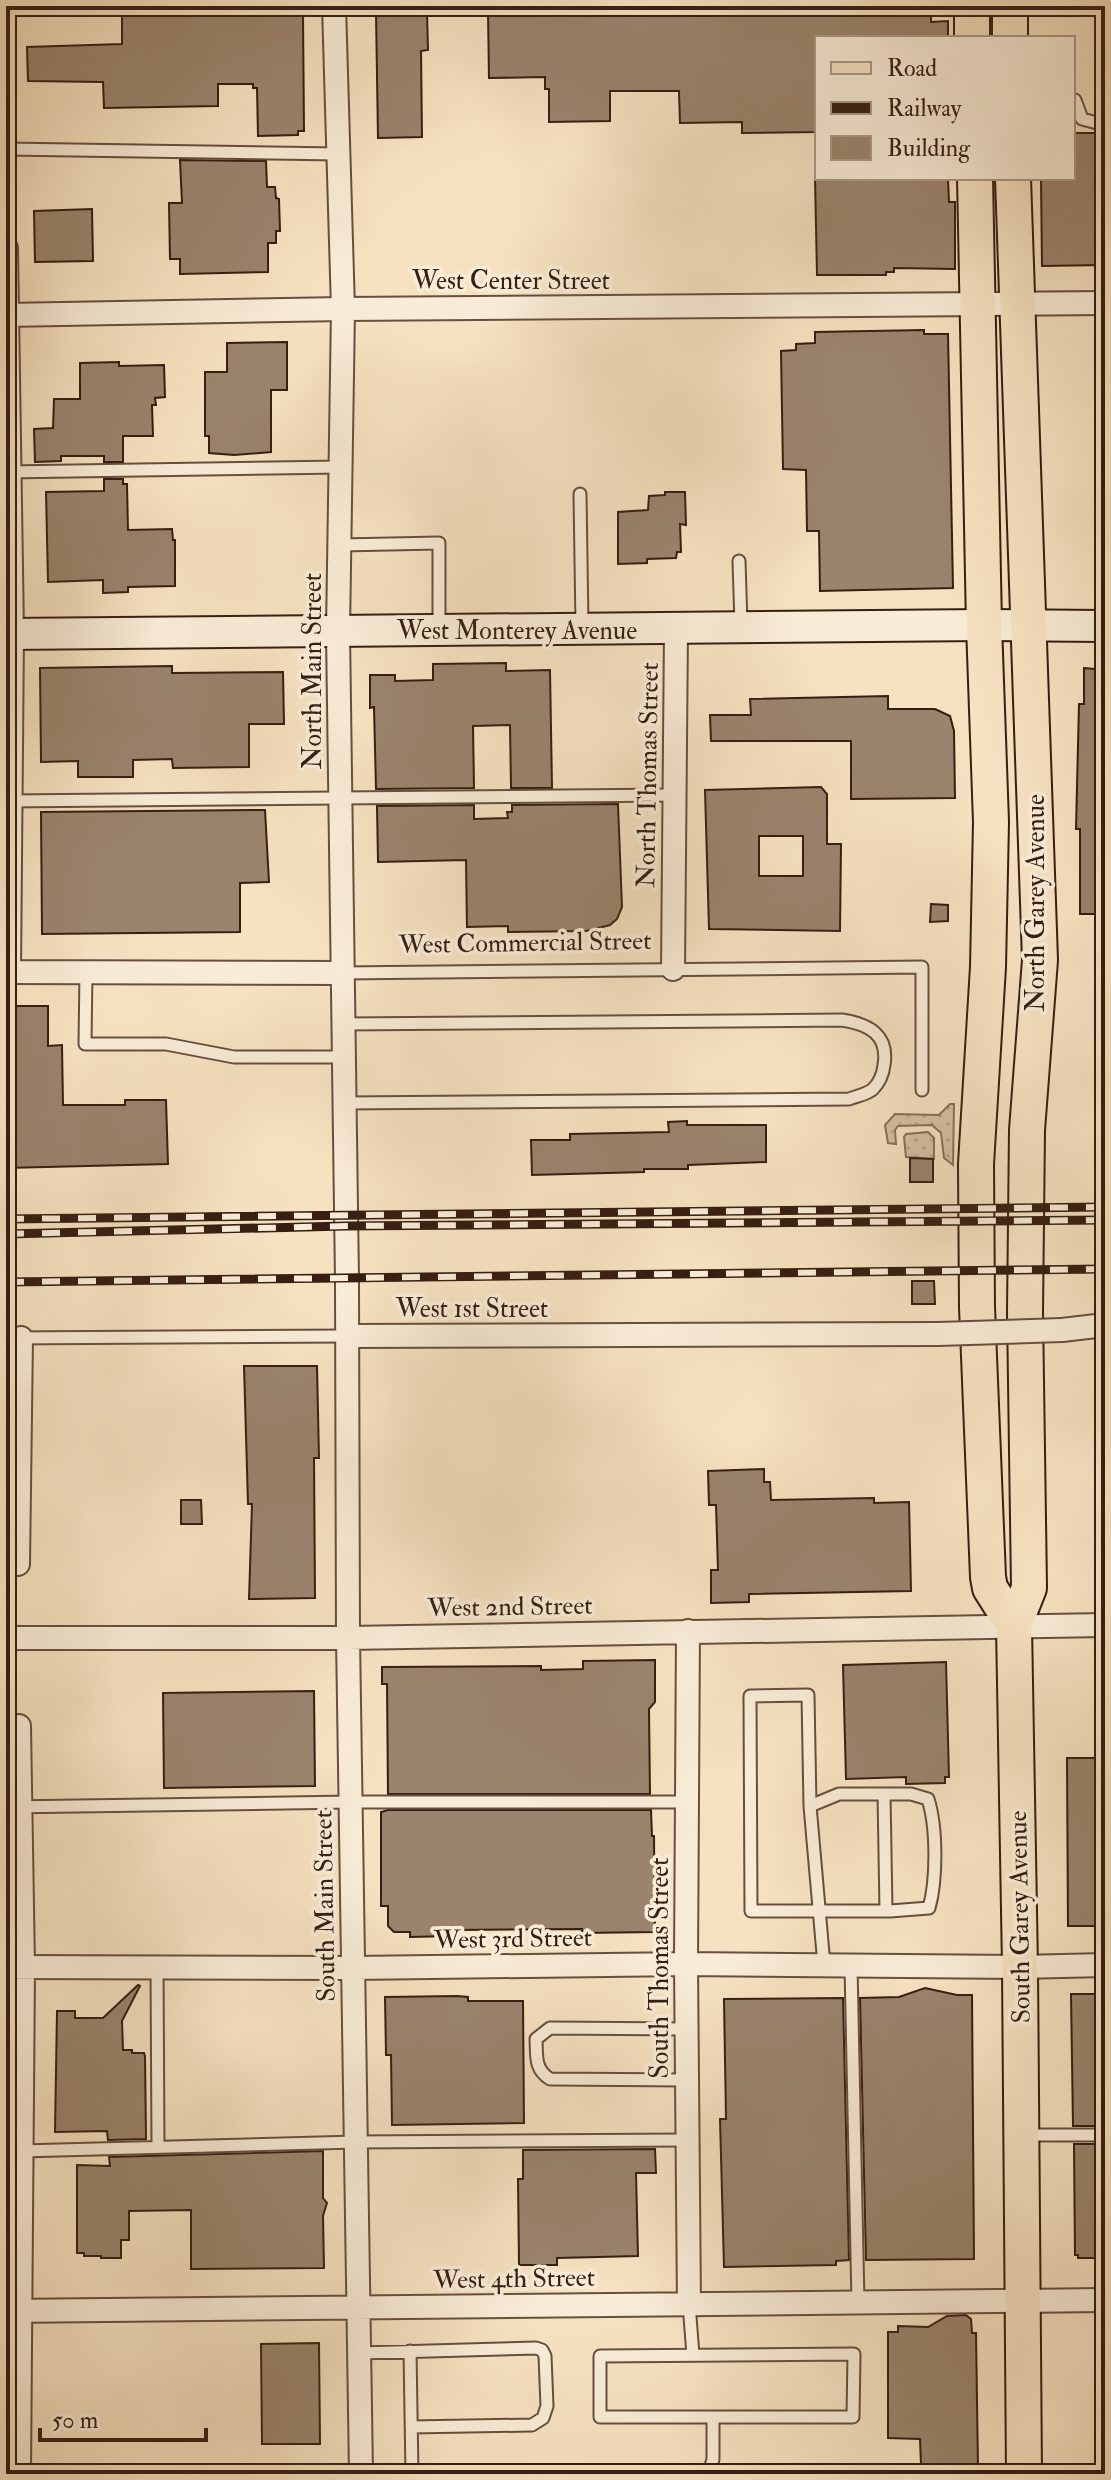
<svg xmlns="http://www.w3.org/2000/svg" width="1111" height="2480" font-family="'IM FELL Double Pica',serif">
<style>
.garden{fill:url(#garden-dots);stroke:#86705a;stroke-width:2}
.building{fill:#9a846d;stroke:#361e12;stroke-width:2;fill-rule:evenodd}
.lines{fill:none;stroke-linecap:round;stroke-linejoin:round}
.lane-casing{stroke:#664f3e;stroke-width:15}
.street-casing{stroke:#664f3e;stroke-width:26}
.secondary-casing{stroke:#361e12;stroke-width:34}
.primary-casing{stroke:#361e12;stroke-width:38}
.lane{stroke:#f9ecd7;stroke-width:11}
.street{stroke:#f9ecd7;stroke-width:22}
.secondary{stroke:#f9ecd7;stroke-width:30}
.primary{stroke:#f6e2c1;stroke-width:34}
.rail-casing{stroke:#361e12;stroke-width:9}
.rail{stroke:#f9ecd7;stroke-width:6;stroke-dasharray:18;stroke-linecap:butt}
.street-bridge-casing{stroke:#664f3e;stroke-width:26;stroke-linecap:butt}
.street-bridge{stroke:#f9ecd7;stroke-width:22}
.labels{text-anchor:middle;stroke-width:7;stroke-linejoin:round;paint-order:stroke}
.street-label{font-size:26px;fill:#361e12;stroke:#f9ecd7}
</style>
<defs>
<pattern id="garden-dots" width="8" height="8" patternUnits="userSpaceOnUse" patternTransform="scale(2)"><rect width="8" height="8" fill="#d5c1a3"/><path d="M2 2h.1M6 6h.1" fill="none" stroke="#b7a58b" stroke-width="1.8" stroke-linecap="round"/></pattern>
</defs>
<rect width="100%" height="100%" fill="#f6e2c1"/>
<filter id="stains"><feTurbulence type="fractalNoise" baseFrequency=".0025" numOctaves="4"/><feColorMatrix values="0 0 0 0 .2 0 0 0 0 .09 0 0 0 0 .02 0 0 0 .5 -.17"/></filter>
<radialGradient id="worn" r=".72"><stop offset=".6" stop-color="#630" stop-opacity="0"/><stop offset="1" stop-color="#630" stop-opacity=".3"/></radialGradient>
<path class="garden" d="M 950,1104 L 954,1104 L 953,1165 L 944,1158 L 941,1133 L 932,1125 L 898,1126 L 895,1130 L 896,1144 L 888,1143 L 885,1125 L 895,1114 L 939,1115 Z
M 928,1132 L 934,1138 L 934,1159 L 906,1157 L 904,1137 L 906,1134 Z"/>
<path class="building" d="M 715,6 L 931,6 L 931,22 L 948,21 L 948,38 L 817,38 L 817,132 L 742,133 L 742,122 L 680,123 L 679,91 L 610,91 L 610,121 L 549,122 L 549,89 L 545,89 L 545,77 L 489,78 L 488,11 L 715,9 Z
M 269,10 L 297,10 L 297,15 L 303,15 L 304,131 L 298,131 L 298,135 L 258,136 L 257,88 L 253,88 L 253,84 L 218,84 L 218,106 L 104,108 L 103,82 L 28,81 L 27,47 L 122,44 L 122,15 L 269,16 Z
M 427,12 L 428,50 L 421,51 L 422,137 L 378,138 L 376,13 Z
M 1073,133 L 1100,133 L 1101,165 L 1105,164 L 1105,265 L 1042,266 L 1041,178 L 1073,178 Z
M 180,160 L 266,161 L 267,187 L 275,187 L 276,198 L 279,199 L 280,231 L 276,231 L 276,243 L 268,243 L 268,272 L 180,274 L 180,259 L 170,259 L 169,203 L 182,203 Z
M 815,178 L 948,178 L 949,202 L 955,202 L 955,269 L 894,268 L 894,272 L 886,272 L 886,275 L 817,275 Z
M 92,209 L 93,261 L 35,262 L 34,211 Z
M 924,330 L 924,334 L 948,334 L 953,588 L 820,591 L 819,531 L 807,531 L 806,470 L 783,469 L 781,351 L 796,350 L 796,344 L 815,343 L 815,332 Z
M 287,342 L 287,390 L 271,390 L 271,452 L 234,455 L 209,453 L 209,436 L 205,436 L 205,372 L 227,372 L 227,343 Z
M 119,362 L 119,366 L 164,365 L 165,397 L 155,398 L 156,405 L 152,405 L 153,436 L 123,436 L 123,462 L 104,462 L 104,456 L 61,456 L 61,461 L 35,462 L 34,429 L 53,428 L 54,399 L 80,399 L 80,363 Z
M 104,479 L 123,479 L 123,484 L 127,484 L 128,530 L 172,529 L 173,540 L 175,540 L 175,586 L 128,587 L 128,592 L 103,593 L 103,580 L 48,582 L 46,492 L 104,491 Z
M 665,492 L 685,492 L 686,525 L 680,524 L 681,552 L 677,552 L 676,558 L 647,559 L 647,563 L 618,564 L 618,512 L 648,510 L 649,496 L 665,495 Z
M 506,663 L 506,671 L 550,670 L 552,788 L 511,788 L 510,725 L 473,726 L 474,788 L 376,789 L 374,707 L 370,708 L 370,675 L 395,675 L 395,681 L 433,680 L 433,664 Z
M 172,666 L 172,673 L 283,672 L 284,724 L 249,724 L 249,767 L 173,768 L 172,759 L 133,760 L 133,777 L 78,777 L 78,761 L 41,762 L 40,668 Z
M 1084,668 L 1105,670 L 1105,914 L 1080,914 L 1080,829 L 1076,829 L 1077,787 L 1079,704 L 1084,704 Z
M 888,696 L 888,709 L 935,709 L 950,716 L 954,731 L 955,798 L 851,799 L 851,741 L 711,741 L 710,715 L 751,715 L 750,699 Z
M 821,787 L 827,794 L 827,844 L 841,844 L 840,931 L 709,929 L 705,790 ZM 759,836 L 803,836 L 803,876 L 759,876 Z
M 618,804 L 622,907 L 617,919 L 610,925 L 586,931 L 508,932 L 508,926 L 467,927 L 466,860 L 378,862 L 377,806 L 474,805 L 474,819 L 508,818 L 507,812 L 512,812 L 512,805 Z
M 254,810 L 265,810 L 269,882 L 240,883 L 240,932 L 42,934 L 41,812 Z
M 931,904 L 948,905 L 948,921 L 930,922 Z
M 6,1006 L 48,1006 L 48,1046 L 62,1045 L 63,1105 L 125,1105 L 125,1100 L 166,1100 L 168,1164 L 6,1168 Z
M 687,1121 L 687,1125 L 766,1125 L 766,1162 L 688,1165 L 688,1169 L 644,1169 L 644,1172 L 532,1175 L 531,1140 L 570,1140 L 570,1134 L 669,1132 L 668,1122 Z
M 910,1158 L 933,1159 L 933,1182 L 910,1182 Z
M 912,1281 L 934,1281 L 935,1304 L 912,1304 Z
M 244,1366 L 317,1366 L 319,1458 L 314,1458 L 315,1598 L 249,1599 L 252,1504 L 248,1504 Z
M 764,1469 L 764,1482 L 770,1482 L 771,1500 L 874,1498 L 874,1503 L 909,1502 L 911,1591 L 749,1594 L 749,1602 L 711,1603 L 711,1570 L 718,1570 L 716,1505 L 709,1505 L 708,1471 Z
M 181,1500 L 201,1500 L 202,1524 L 181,1524 Z
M 655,1660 L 655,1702 L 649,1709 L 650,1794 L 388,1794 L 387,1684 L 382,1684 L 382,1667 L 541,1666 L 541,1670 L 583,1669 L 583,1661 Z
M 946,1662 L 949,1777 L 945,1777 L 945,1783 L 906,1784 L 906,1777 L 846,1779 L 843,1665 Z
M 314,1691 L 315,1786 L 164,1788 L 163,1693 Z
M 1067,1758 L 1105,1758 L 1105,1926 L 1068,1926 Z
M 388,1810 L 651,1810 L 652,1836 L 654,1836 L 655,1932 L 582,1933 L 582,1929 L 453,1930 L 453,1936 L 410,1937 L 410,1932 L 394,1932 L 388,1926 L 388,1906 L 381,1906 L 381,1812 Z
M 138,1985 L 140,1986 L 122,2021 L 123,2050 L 132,2050 L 132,2053 L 144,2053 L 145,2056 L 146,2139 L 108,2140 L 107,2131 L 55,2132 L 57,2011 L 75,2011 L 75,2018 L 103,2018 Z
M 925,1988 L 957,1995 L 972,1995 L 974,2259 L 866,2260 L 860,1998 L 899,1997 Z
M 1071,1994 L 1105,1994 L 1105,2126 L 1073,2126 Z
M 457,1996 L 468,1997 L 468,2001 L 523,2001 L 524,2123 L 392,2125 L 391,2055 L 386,2055 L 385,1997 Z
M 843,1998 L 849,2260 L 836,2261 L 836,2265 L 724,2267 L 720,2119 L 726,2119 L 724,1999 Z
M 1074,2144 L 1105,2144 L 1105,2258 L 1078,2258 L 1078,2255 L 1075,2255 Z
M 655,2149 L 656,2173 L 636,2173 L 638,2256 L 557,2258 L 557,2265 L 519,2265 L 518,2179 L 523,2179 L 523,2150 Z
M 323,2151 L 323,2198 L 327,2203 L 323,2216 L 324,2268 L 191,2269 L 191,2210 L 129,2211 L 129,2240 L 121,2240 L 121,2258 L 101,2258 L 101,2256 L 84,2256 L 84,2253 L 77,2253 L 77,2165 L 110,2166 L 109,2157 Z
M 966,2315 L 971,2319 L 972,2333 L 976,2333 L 978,2468 L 921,2465 L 920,2439 L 888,2438 L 888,2332 L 898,2332 L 898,2326 L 928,2327 L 947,2316 Z
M 319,2343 L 320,2444 L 262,2444 L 261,2344 Z"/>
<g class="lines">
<defs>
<path id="lane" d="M 1075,100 L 1082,119 L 1105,125
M 6,149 L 339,154
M 6,472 L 341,467
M 580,494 L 582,625
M 341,545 L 439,543 L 439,629
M 739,561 L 741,624
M 7,801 L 674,795
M 86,972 L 85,1044 L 166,1044 L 234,1057 L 343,1057
M 342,973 L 922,967 L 922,1090
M 343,1024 L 842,1020 C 869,1024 889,1035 884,1065 C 883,1074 880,1082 873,1089 C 868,1094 857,1096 849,1099 L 343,1103
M 1103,1326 L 1105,1392
M 6,1338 L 348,1336
M 884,1794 L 886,1911
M 810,1806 L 839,1794 L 911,1794 L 928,1799 C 937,1827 937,1880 929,1908 L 890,1911 L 751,1911 L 750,1696 L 808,1695 L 810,1806 L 824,1965
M 6,1807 L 351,1802 L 687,1802
M 851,1966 L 858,2303
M 157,1967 L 158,2147
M 686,2029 L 550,2028 L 536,2039 C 537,2056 534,2069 550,2079 L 687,2080
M 1026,2135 L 1105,2135
M 21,2151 L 356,2142 L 687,2140
M 689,2304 L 693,2355
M 410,2351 L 412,2474
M 359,2353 L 536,2348 L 542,2350 L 545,2356 L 547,2406 L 543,2418 L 532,2425 L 411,2427
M 854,2354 L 853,2417 L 600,2417 L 600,2356 Z
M 709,2474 L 713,2459 L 713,2418"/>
<path id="street" d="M 334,6 L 343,309 L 338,631 L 347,1280 L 348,1638 L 361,2474
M 6,248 L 12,633 L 9,972
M 6,315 L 343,309 L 1105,303
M 673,969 L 676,630
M 6,972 L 342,973
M 1062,1330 L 1105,1325
M 348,1336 L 938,1334
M 18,1564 L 21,1338
M 688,1631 L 686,1964 L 689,2304
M 6,1638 L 348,1638 L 1105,1625
M 19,1726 L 23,1967 L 19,2474
M 6,1967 L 353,1968 L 686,1964 L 1020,1967 L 1105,1965
M 6,2311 L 1105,2300"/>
<path id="secondary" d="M 6,634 L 984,625 L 1105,626"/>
<path id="primary" d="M 972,6 L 972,38
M 1010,6 L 1010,38
M 975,178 L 984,625 L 991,822 L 988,967 L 976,1164 L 977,1307 L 988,1577 L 990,1588 L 1014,1626 L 1020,1967 L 1024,2474
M 1013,178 L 1040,960 L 1027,1130 L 1025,1312 L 1029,1588 L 1014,1626"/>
</defs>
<use href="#lane" class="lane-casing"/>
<use href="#street" class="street-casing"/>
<use href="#secondary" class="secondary-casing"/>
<use href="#primary" class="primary-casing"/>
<use href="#lane" class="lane"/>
<use href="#street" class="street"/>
<use href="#secondary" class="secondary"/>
<use href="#primary" class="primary"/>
<defs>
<path id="rail" d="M 6,1219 L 1105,1207
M 6,1234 L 346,1226 L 1105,1220
M 6,1282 L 1105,1269"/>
</defs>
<use href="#rail" class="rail-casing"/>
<use href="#rail" class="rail"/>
<defs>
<path id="street-bridge" d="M 938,1334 L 1062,1330"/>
</defs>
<use href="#street-bridge" class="street-bridge-casing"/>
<use href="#street-bridge" class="street-bridge"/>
</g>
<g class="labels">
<g class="street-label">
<text x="511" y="289">West Center Street</text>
<text x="517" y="639">West Monterey Avenue</text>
<text transform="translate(312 671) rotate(-90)" y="9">North Main Street</text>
<text transform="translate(647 775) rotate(-89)" y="9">North Thomas Street</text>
<text transform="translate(1035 903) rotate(-90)" y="9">North Garey Avenue</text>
<text transform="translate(525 942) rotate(-1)" y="9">West Commercial Street</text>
<text x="472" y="1317">West 1st Street</text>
<text transform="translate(510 1606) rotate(-1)" y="9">West 2nd Street</text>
<text transform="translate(324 1906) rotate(-91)" y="9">South Main Street</text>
<text transform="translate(1019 1917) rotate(-91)" y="9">South Garey Avenue</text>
<text transform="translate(513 1938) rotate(-1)" y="9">West 3rd Street</text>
<text transform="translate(659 1968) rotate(-90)" y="9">South Thomas Street</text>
<text transform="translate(514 2278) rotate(-1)" y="9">West 4th Street</text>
</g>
</g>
<rect width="1111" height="2480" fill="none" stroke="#f6e2c1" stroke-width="32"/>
<rect x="8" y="8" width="1095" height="2464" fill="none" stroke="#361e12" stroke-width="4"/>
<rect x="16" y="16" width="1079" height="2448" fill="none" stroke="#361e12" stroke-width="2"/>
<rect x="815" y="36" width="260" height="144" fill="#f9ecd7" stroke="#ab9a88" stroke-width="2"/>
<rect x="831" y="62" width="40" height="12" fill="#f6e2c1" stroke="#ab9a88" stroke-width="2"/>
<text x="887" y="76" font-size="24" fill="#361e12">Road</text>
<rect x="831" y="102" width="40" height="12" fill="#361e12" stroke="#ab9a88" stroke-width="2"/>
<text x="887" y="116" font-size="24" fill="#361e12">Railway</text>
<rect x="831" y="136" width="40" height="24" fill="#9a846d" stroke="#ab9a88" stroke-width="2"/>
<text x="887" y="156" font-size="24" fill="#361e12">Building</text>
<path d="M40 2428v12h166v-12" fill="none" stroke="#361e12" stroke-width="4"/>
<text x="52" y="2428" font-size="24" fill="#361e12" stroke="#f9ecd7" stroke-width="6" paint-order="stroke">50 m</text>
<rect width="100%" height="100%" filter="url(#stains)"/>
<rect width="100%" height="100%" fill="url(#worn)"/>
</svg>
